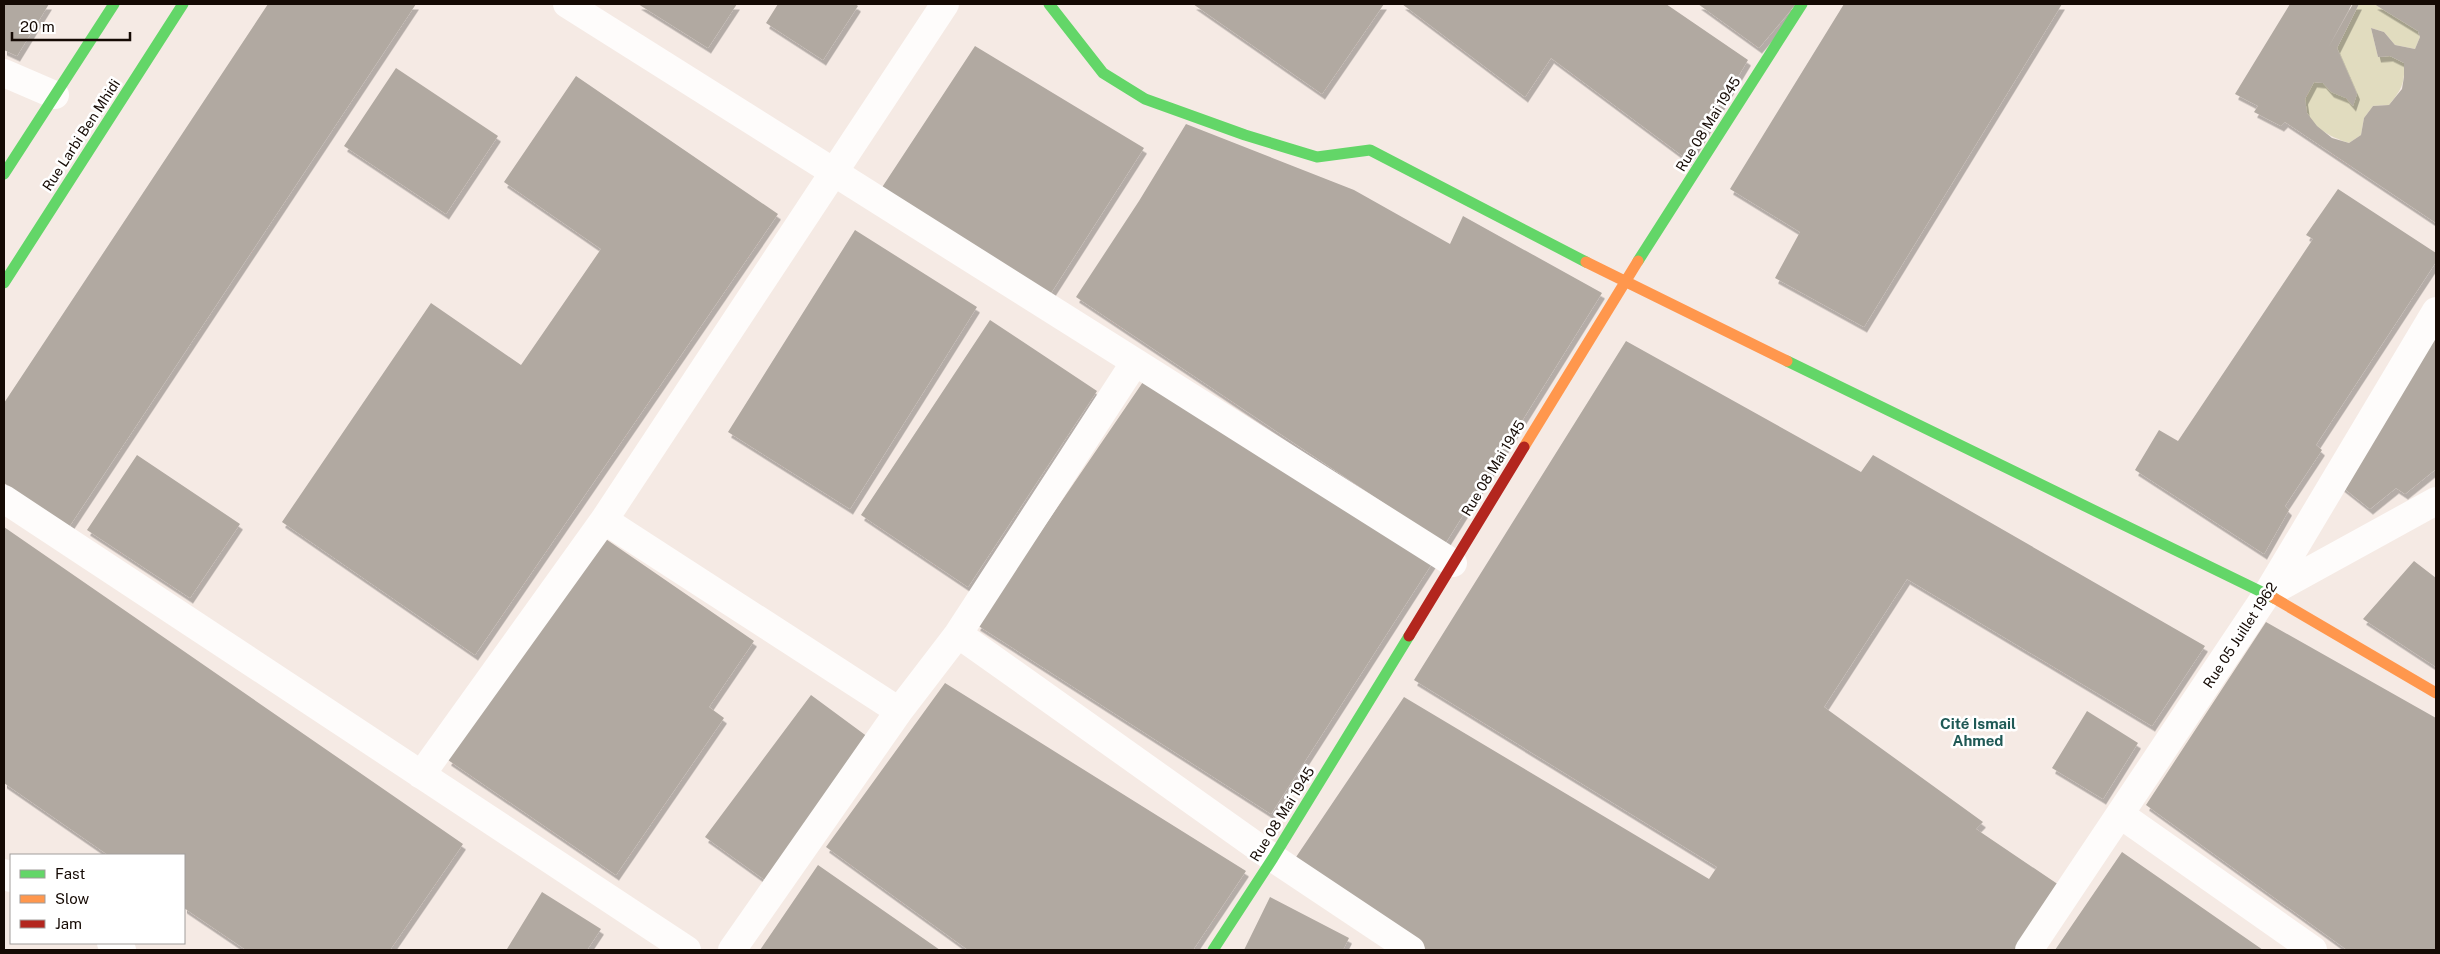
<svg xmlns="http://www.w3.org/2000/svg" width="2440" height="954" font-family="'Public Sans',sans-serif">
<style>
.green{fill:#e1dcbf}
.building{fill:#b1a9a1;filter:url(#shadow)}
.lines{fill:none;stroke-linecap:round;stroke-linejoin:round}
.street{stroke:#fefcfb;stroke-width:28}
.fast{stroke:#63d668;stroke-width:11}
.slow{stroke:#ff974d;stroke-width:11}
.jam{stroke:#b3261e;stroke-width:11}
.labels{text-anchor:middle;stroke-width:5;stroke-linejoin:round;paint-order:stroke}
.street-label{font-size:14px;fill:#150a04;stroke:#fff}
.neighbourhood-label{font-size:15px;font-weight:bold;fill:#1f5955;stroke:#fff}
</style>
<defs>
<filter id="shadow"><feDropShadow dx="3" dy="5.5" stdDeviation="0" flood-color="#0004"/></filter>
</defs>
<rect width="100%" height="100%" fill="#f5eae4"/>
<path class="green" d="M 2359,4 L 2374,4 L 2418,31 L 2420,37 L 2415,49 L 2395,45 L 2384,32 L 2371,28 L 2378,57 L 2390,56 L 2404,63 C 2405,83 2402,89 2389,105 L 2373,106 L 2364,118 L 2361,135 L 2349,143 C 2330,137 2303,124 2305,100 C 2305,94 2311,87 2314,82 L 2323,83 L 2357,94 L 2337,48 Z"/>
<path class="building" d="M 4,4 L 49,4 L 17,56 L 4,50 Z
M 268,4 L 416,4 L 69,527 L 4,483 L 4,403 Z
M 638,4 L 737,4 L 708,48 Z
M 778,4 L 855,4 L 858,6 L 823,60 L 766,23 Z
M 1193,4 L 1384,4 L 1322,94 Z
M 1402,4 L 1666,4 L 1748,60 L 1688,160 L 1551,58 L 1525,97 Z
M 1698,4 L 1796,4 L 1759,48 Z
M 1844,4 L 2062,4 L 1864,327 L 1775,278 L 1800,232 L 1730,189 Z
M 2290,4 L 2352,4 L 2328,48 L 2353,4 L 2359,4 L 2337,48 L 2357,94 L 2353,106 L 2346,98 L 2331,92 L 2323,83 L 2314,82 L 2305,99 L 2307,113 L 2317,126 L 2332,138 L 2349,143 L 2361,135 L 2364,118 L 2373,106 L 2389,105 L 2402,89 L 2404,77 L 2404,63 L 2390,56 L 2378,57 L 2371,28 L 2384,32 L 2395,45 L 2415,49 L 2420,37 L 2418,31 L 2374,4 L 2436,4 L 2436,223 L 2285,122 L 2281,126 L 2254,112 L 2258,106 L 2235,94 Z
M 975,46 L 1144,148 L 1044,304 L 875,198 Z
M 396,68 L 498,136 L 446,214 L 344,146 Z
M 576,76 L 778,214 L 475,655 L 282,522 L 431,303 L 521,365 L 601,249 L 504,182 Z
M 1186,124 L 1354,190 L 1450,244 L 1463,216 L 1602,293 L 1445,544 L 1076,297 L 1139,201 Z
M 2338,189 L 2436,253 L 2436,262 L 2316,445 L 2322,450 L 2285,506 L 2289,510 L 2264,554 L 2135,470 L 2159,430 L 2178,441 L 2313,239 L 2306,235 Z
M 855,230 L 977,307 L 850,509 L 728,432 Z
M 990,320 L 1097,391 L 968,587 L 861,515 Z
M 2436,330 L 2436,469 L 2405,494 L 2396,488 L 2370,509 L 2341,486 Z
M 1626,341 L 1861,472 L 1873,455 L 2205,646 L 2152,726 L 1907,579 L 1824,707 L 1983,822 L 1976,829 L 2059,885 L 2015,950 L 1423,950 L 1290,866 L 1404,697 L 1709,879 L 1717,867 L 1414,680 Z
M 1145,379 L 1433,562 L 1271,814 L 977,625 Z
M 137,455 L 240,524 L 190,598 L 87,530 Z
M 4,527 L 463,844 L 390,950 L 246,950 L 184,908 L 184,855 L 108,855 L 4,783 Z
M 600,535 L 754,641 L 709,707 L 724,718 L 616,875 L 448,760 Z
M 2414,561 L 2436,578 L 2436,667 L 2363,619 Z
M 2266,622 L 2436,718 L 2436,950 L 2347,950 L 2146,805 Z
M 945,683 L 1246,871 L 1193,950 L 968,950 L 826,847 Z
M 811,695 L 872,740 L 766,881 L 705,837 Z
M 2087,711 L 2138,743 L 2103,799 L 2052,768 Z
M 2122,852 L 2263,950 L 2055,950 Z
M 818,865 L 940,950 L 760,950 Z
M 542,892 L 601,929 L 587,950 L 507,949 Z
M 1270,897 L 1349,938 L 1343,950 L 1244,950 Z"/>
<g class="lines">
<path class="street" d="M 567,4 L 1135,362 L 958,634
M 4,73 L 55,95
M 1135,362 L 1453,563
M 4,499 L 687,950
M 604,520 L 899,711 L 958,634 L 1273,858 L 1411,950
M 2267,594 L 2436,501
M 421,775 L 604,520 L 945,4
M 2121,815 L 2313,950
M 4,873 L 11,878
M 111,943 L 122,950
M 732,950 L 899,711
M 2029,950 L 2267,594 L 2436,311"/>
<path class="fast" d="M 1049,4 L 1103,73 L 1145,99 L 1245,135 L 1317,157 L 1370,150 L 1586,262
M 4,174 L 114,4
M 1638,261 L 1802,4
M 4,283 L 183,4
M 1787,361 L 2274,598
M 1213,950 L 1273,858 L 1409,636"/>
<path class="slow" d="M 1586,262 L 1787,361
M 1524,447 L 1638,261
M 2274,598 L 2436,693"/>
<path class="jam" d="M 1409,636 L 1524,447"/>
</g>
<g class="labels">
<g class="street-label">
<text transform="translate(1708 124) rotate(-58)" y="5">Rue 08 Mai 1945</text>
<text transform="translate(81 135) rotate(-57)" y="5">Rue Larbi Ben Mhidi</text>
<text transform="translate(1493 468) rotate(-59)" y="5">Rue 08 Mai 1945</text>
<text transform="translate(2240 635) rotate(-57)" y="5">Rue 05 Juillet 1962</text>
<text transform="translate(1282 814) rotate(-58)" y="5">Rue 08 Mai 1945</text>
</g>
<g class="neighbourhood-label">
<text x="1978" y="729">Cité Ismail<tspan x="1978" dy="17">Ahmed</tspan></text>
</g>
</g>
<rect width="2440" height="954" fill="none" stroke="#150a04" stroke-width="10"/>
<rect x="10" y="854" width="175" height="90" fill="#ffffff" stroke="#a19d9b"/>
<rect x="20" y="870" width="25" height="8" fill="#63d668" stroke="#a19d9b"/>
<text x="55" y="879" font-size="15" fill="#150a04">Fast</text>
<rect x="20" y="895" width="25" height="8" fill="#ff974d" stroke="#a19d9b"/>
<text x="55" y="904" font-size="15" fill="#150a04">Slow</text>
<rect x="20" y="920" width="25" height="8" fill="#b3261e" stroke="#a19d9b"/>
<text x="55" y="929" font-size="15" fill="#150a04">Jam</text>
<path d="M12 32v8h118v-8" fill="none" stroke="#150a04" stroke-width="2.5"/>
<text x="20" y="32" font-size="15" fill="#150a04" stroke="#ffffff" stroke-width="4" paint-order="stroke">20 m</text>
</svg>
